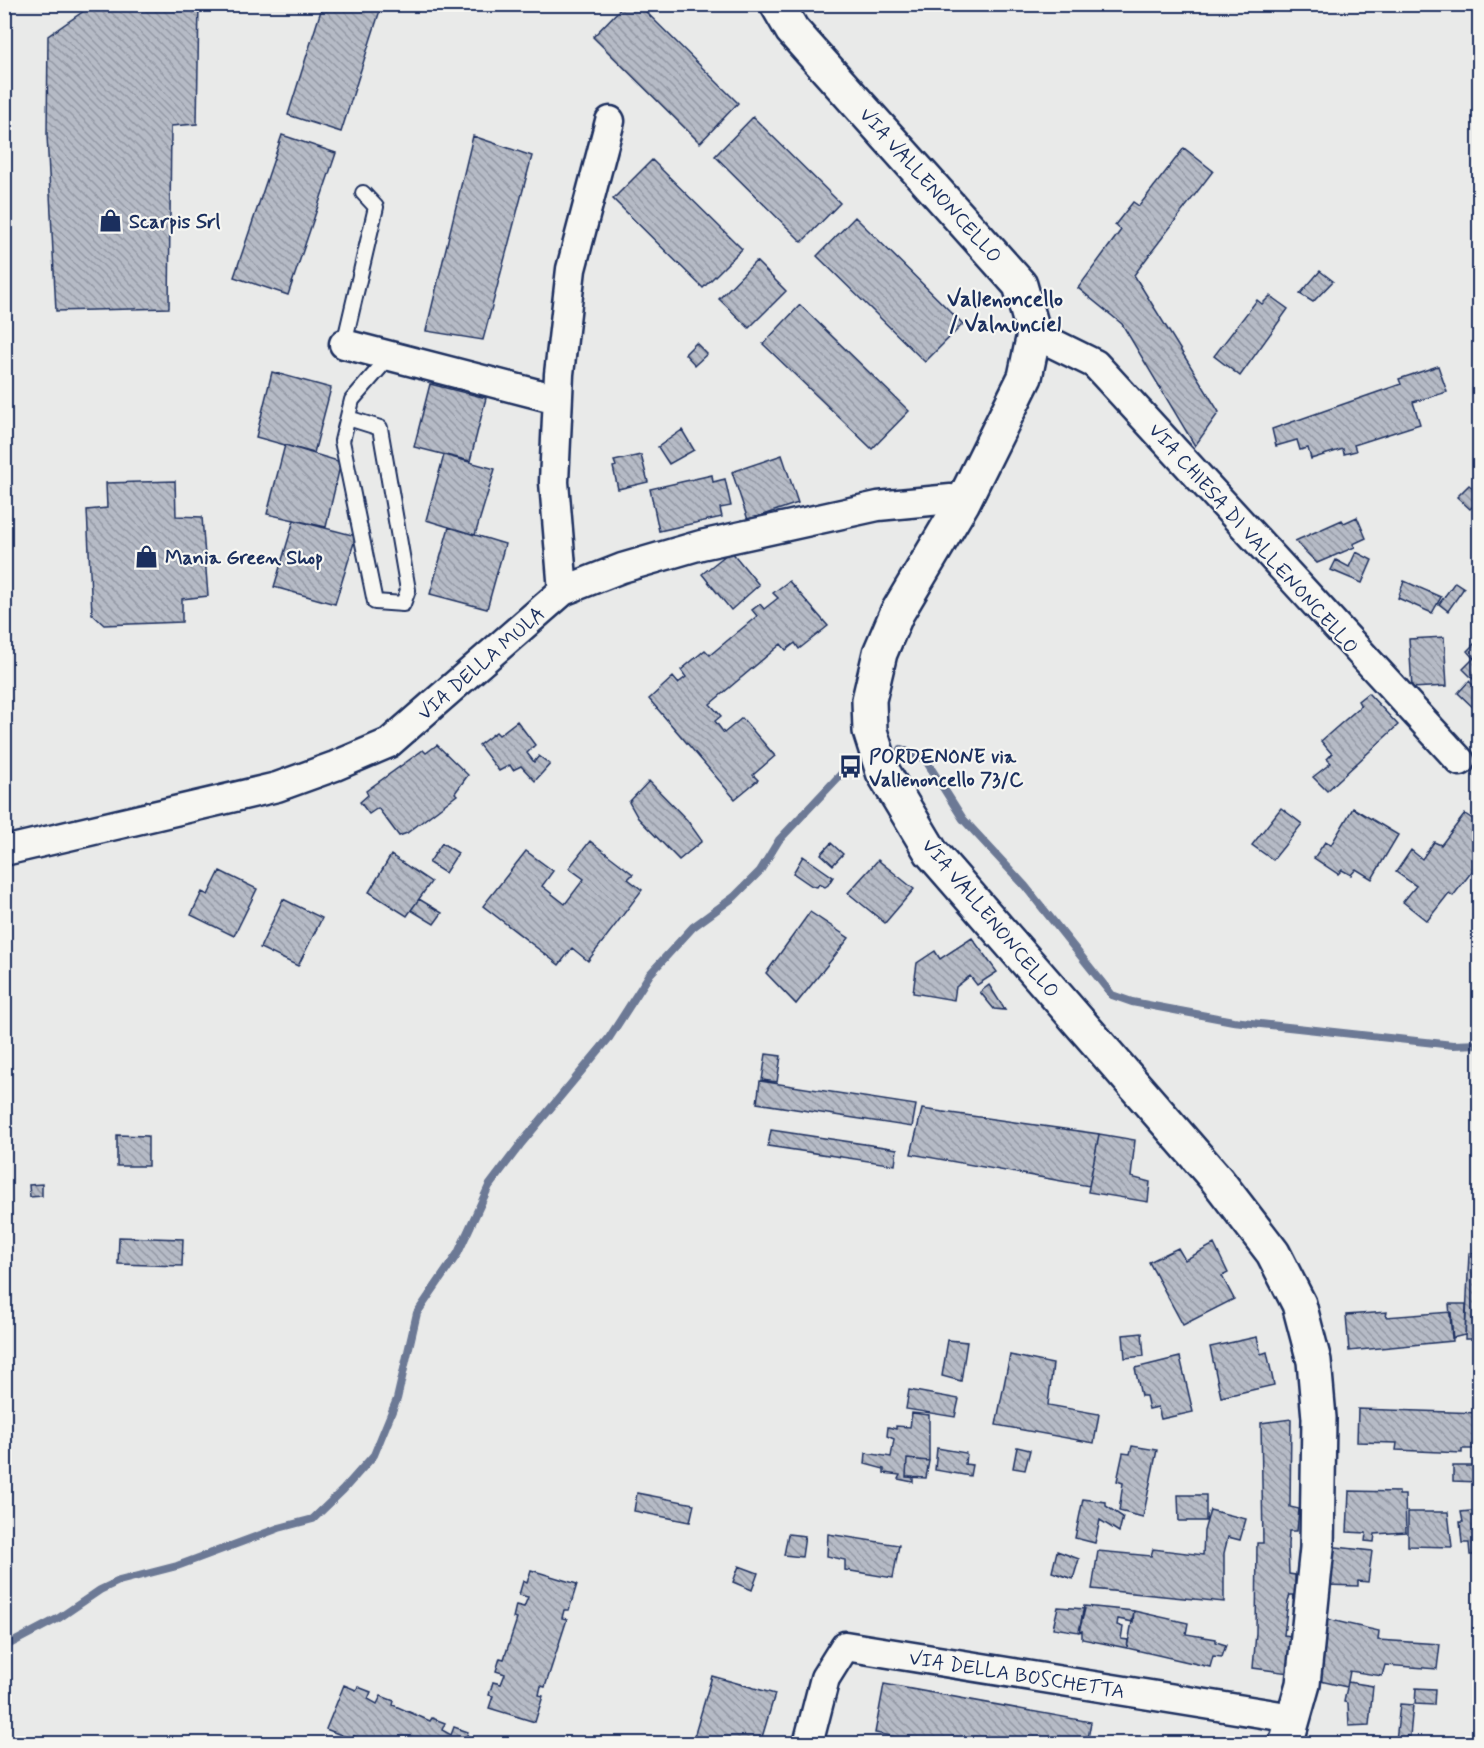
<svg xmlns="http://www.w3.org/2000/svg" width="1484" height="1748" font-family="Mynerve,sans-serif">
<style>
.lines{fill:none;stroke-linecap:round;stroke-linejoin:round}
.stream{stroke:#6c7995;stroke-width:8}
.building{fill:url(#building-back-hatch);stroke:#1b2f5e;stroke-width:1.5}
.service-casing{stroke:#1b2f5e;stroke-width:18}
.minor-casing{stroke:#1b2f5e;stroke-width:33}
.tertiary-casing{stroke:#1b2f5e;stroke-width:38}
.service{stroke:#f6f6f2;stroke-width:14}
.minor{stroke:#f6f6f2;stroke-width:28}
.tertiary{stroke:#f6f6f2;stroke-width:33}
.labels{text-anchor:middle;stroke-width:4.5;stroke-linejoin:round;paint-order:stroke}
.street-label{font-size:20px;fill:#1b2f5e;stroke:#f6f6f2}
.poi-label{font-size:20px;font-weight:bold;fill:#1b2f5e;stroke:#f6f6f2;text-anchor:start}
.quarter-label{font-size:22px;font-weight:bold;fill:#1b2f5e;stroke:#f6f6f2}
</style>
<defs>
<pattern id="building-back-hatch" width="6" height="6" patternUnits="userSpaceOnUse" patternTransform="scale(1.5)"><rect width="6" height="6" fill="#b6bbc6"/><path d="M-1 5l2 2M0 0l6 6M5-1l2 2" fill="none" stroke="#9398a4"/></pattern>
</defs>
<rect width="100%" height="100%" fill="#e9eae9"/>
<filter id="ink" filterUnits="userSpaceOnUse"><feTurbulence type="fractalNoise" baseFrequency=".0167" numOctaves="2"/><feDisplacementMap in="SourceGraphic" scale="12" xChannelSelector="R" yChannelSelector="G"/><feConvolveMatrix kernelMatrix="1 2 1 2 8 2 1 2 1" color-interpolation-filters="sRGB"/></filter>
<g filter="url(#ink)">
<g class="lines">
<path class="stream" d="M 901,749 L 925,759 L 963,819 L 1025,886 L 1112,995 L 1132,1002 L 1233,1021 L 1453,1045 L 1480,1044
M 4,1647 L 59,1618 L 100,1590 L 119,1581 L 177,1566 L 279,1528 L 313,1519 L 343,1490 L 374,1455 L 397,1399 L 417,1313 L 458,1253 L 489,1186 L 520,1145 L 609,1038 L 650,974 L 693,927 L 734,897 L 760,871 L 779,840 L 845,770"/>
</g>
<path class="building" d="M 94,4 L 199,4 L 197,124 L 171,126 L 169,308 L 56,311 L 47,135 L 48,36 Z
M 323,4 L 382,4 L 341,132 L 288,115 Z
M 625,4 L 638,4 L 738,103 L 700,143 L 593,37 Z
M 753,117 L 840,203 L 802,242 L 715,156 Z
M 282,135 L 336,153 L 288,295 L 234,277 Z
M 473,136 L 532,156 L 483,340 L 426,331 Z
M 1184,148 L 1213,171 L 1134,275 L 1219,412 L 1195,446 L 1122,324 L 1078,288 L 1121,230 L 1115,225 L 1133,202 L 1139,206 Z
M 652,160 L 742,249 L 703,288 L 613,199 Z
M 855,217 L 963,324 L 925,362 L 817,256 Z
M 756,261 L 786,291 L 749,328 L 719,299 Z
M 1320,271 L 1333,281 L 1313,302 L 1300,294 Z
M 1270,296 L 1288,309 L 1240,376 L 1214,356 L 1257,300 L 1262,304 Z
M 800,305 L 909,411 L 872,449 L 763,344 Z
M 696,343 L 707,354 L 695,365 L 685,354 Z
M 1438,366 L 1447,392 L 1413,402 L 1420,424 L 1354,445 L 1356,451 L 1344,454 L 1343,449 L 1311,459 L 1308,448 L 1300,450 L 1297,440 L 1276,446 L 1272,429 L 1401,384 L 1399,379 Z
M 272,372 L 331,388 L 314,453 L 256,437 Z
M 430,384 L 486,398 L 470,461 L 414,447 Z
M 682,430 L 694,450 L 669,464 L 658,447 Z
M 285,445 L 341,462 L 326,527 L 267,514 Z
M 444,455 L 495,469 L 475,535 L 426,520 Z
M 641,455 L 648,482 L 618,489 L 613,467 L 616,466 L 614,461 Z
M 782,455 L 798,503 L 748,520 L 732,472 Z
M 712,475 L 713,482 L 725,479 L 731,506 L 720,508 L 722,517 L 659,531 L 650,489 Z
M 175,481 L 176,516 L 202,517 L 208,596 L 182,599 L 182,622 L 104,625 L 92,614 L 87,510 L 107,508 L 106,483 Z
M 1469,485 L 1480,494 L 1480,500 L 1470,509 L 1457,497 Z
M 1357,517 L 1366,538 L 1353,544 L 1355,547 L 1317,563 L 1295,541 L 1342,520 L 1344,523 Z
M 294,520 L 356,536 L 335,604 L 274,587 Z
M 449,527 L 505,544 L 487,609 L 430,594 Z
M 731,551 L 759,585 L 731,610 L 702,574 Z
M 1356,552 L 1372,560 L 1362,583 L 1331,570 L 1336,560 L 1349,567 Z
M 789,581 L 828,626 L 799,649 L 795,643 L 786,650 L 781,644 L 710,704 L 721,716 L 715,721 L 724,733 L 742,718 L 775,756 L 753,775 L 758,780 L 735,799 L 649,699 L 673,677 L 678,683 L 686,677 L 681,670 L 705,650 L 710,655 L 757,616 L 752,610 L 760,604 L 764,609 L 778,598 L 773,593 Z
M 1404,581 L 1441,597 L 1432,613 L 1398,598 Z
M 1455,582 L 1464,588 L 1448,611 L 1439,604 Z
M 1444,637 L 1447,686 L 1412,688 L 1409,639 Z
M 1480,638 L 1480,652 L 1473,658 L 1467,651 Z
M 1480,652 L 1480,672 L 1473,679 L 1463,669 Z
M 1469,681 L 1480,692 L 1480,714 L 1458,693 Z
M 1368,693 L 1398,725 L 1327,791 L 1313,777 L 1331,763 L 1327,759 L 1332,754 L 1321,741 L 1361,706 L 1358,701 Z
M 517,721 L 535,745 L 527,753 L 534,762 L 539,756 L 550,764 L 535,781 L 521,766 L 513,770 L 510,765 L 499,771 L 479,745 L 496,732 L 499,735 Z
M 437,745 L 468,775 L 455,793 L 457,795 L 407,833 L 399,836 L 378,808 L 369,814 L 360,802 L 368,795 L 366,791 L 423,750 L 426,753 Z
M 649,781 L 687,820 L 702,841 L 679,860 L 638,818 L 629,802 Z
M 1281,808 L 1302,824 L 1273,860 L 1252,845 Z
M 1353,808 L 1398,835 L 1372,879 L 1356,869 L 1351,875 L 1342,870 L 1338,874 L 1314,858 L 1325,842 L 1331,845 Z
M 1465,814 L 1480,824 L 1480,861 L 1453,896 L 1449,893 L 1427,921 L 1403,902 L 1416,886 L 1396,872 L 1411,850 L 1422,859 L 1434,842 L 1441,845 Z
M 590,841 L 633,874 L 628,879 L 642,890 L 588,961 L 572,948 L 559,965 L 483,906 L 526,851 L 553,871 L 542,886 L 565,904 L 584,879 L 569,868 Z
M 442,843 L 458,853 L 445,873 L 429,863 Z
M 831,843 L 843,854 L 833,865 L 821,854 Z
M 391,855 L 431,882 L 407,916 L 369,892 Z
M 803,856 L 833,877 L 828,885 L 825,887 L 819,884 L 817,887 L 812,886 L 793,873 Z
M 878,860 L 914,889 L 885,923 L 848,893 Z
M 220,871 L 257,889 L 234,936 L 191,915 L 202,892 L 208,895 Z
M 283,899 L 322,918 L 298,966 L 260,948 Z
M 419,899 L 442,913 L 434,924 L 411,910 Z
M 810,912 L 849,938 L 796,1004 L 766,973 Z
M 972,938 L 997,972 L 977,985 L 970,976 L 956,987 L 954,1000 L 913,993 L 917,963 L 935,951 L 940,959 Z
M 989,985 L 1005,1010 L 994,1009 L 980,992 Z
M 766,1054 L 781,1056 L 777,1082 L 762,1080 Z
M 760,1081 L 916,1105 L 912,1127 L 757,1103 Z
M 922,1109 L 1099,1134 L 1089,1186 L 911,1154 Z
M 771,1130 L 897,1149 L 895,1165 L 768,1146 Z
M 1099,1134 L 1135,1140 L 1131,1177 L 1150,1182 L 1148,1202 L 1088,1192 Z
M 117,1135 L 148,1136 L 148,1166 L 117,1166 Z
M 42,1184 L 42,1196 L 30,1197 L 29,1185 Z
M 119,1237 L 183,1239 L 182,1266 L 118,1264 Z
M 1214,1244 L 1228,1273 L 1222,1276 L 1234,1299 L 1183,1325 L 1149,1262 L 1178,1248 L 1185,1260 Z
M 1469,1253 L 1480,1254 L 1480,1339 L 1465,1339 Z
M 1449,1304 L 1466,1304 L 1465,1335 L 1452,1338 Z
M 1387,1312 L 1386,1317 L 1451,1312 L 1453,1341 L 1349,1351 L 1346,1315 Z
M 1142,1333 L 1144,1356 L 1125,1358 L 1123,1335 Z
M 1257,1337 L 1261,1354 L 1267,1352 L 1274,1385 L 1221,1397 L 1210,1347 Z
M 948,1340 L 967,1342 L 961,1381 L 942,1376 Z
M 1010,1355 L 1053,1364 L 1048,1405 L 1099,1414 L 1094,1443 L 996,1425 Z
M 1180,1357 L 1193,1412 L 1161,1419 L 1158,1407 L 1149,1409 L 1146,1396 L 1141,1396 L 1135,1368 Z
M 909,1390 L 959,1399 L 955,1417 L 906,1409 Z
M 1358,1409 L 1480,1413 L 1480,1449 L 1462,1449 L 1462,1453 L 1396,1450 L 1397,1443 L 1357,1442 Z
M 912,1413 L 929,1415 L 929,1461 L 907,1459 L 906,1477 L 913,1477 L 913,1482 L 898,1479 L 900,1475 L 884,1473 L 884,1469 L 865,1464 L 866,1453 L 891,1457 L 894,1439 L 887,1436 L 888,1427 L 896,1429 L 896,1426 L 910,1427 Z
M 1291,1419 L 1290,1507 L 1299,1509 L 1297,1531 L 1289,1531 L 1288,1544 L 1289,1574 L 1295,1575 L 1295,1595 L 1290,1595 L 1288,1601 L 1284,1635 L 1291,1636 L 1289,1673 L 1253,1668 L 1256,1633 L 1257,1543 L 1263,1543 L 1261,1423 Z
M 1132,1446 L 1157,1450 L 1143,1517 L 1119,1511 L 1123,1483 L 1117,1481 L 1123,1453 L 1130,1454 Z
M 1017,1447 L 1030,1450 L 1025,1470 L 1013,1468 Z
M 937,1448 L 966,1453 L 965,1464 L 972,1465 L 970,1476 L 935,1470 Z
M 907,1459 L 929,1461 L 926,1478 L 906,1477 Z
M 1453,1466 L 1480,1466 L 1480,1482 L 1453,1481 Z
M 1349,1491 L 1399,1492 L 1399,1495 L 1405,1495 L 1406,1532 L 1375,1534 L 1374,1542 L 1365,1541 L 1366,1533 L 1347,1532 Z
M 637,1493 L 694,1504 L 690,1522 L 634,1511 Z
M 1178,1495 L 1206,1495 L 1206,1521 L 1179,1521 Z
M 1083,1499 L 1106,1502 L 1106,1506 L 1123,1517 L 1119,1532 L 1100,1520 L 1095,1543 L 1075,1538 Z
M 1210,1510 L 1246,1519 L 1240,1540 L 1228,1537 L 1224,1553 L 1224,1602 L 1092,1589 L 1098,1551 L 1151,1556 L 1153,1549 L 1203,1555 L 1204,1531 Z
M 1480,1510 L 1480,1555 L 1470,1555 L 1469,1543 L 1462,1543 L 1460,1522 L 1463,1522 L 1461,1512 Z
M 1408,1512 L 1448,1512 L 1452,1547 L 1408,1546 Z
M 788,1534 L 805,1536 L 802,1557 L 784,1555 Z
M 828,1534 L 899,1545 L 893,1578 L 845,1570 L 845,1560 L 827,1556 Z
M 1327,1546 L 1372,1551 L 1368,1582 L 1358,1581 L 1358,1586 L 1326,1585 Z
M 1057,1551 L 1079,1559 L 1073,1579 L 1052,1572 Z
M 739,1566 L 758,1573 L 752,1590 L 733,1582 Z
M 531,1570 L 577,1584 L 569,1610 L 564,1610 L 562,1618 L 567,1619 L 545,1687 L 541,1686 L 539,1695 L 543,1696 L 535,1722 L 489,1708 L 493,1696 L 489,1695 L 493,1682 L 501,1684 L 505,1674 L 496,1671 L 500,1658 L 504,1659 L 517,1619 L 513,1618 L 516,1605 L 524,1607 L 528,1597 L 519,1595 L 523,1581 L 527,1583 Z
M 1084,1606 L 1134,1611 L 1133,1622 L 1118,1619 L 1117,1625 L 1123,1627 L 1121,1639 L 1128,1640 L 1127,1648 L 1082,1639 L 1082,1631 L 1079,1632 Z
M 1058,1607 L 1085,1609 L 1079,1632 L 1053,1628 Z
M 1134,1611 L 1188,1623 L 1186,1634 L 1216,1639 L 1216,1642 L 1226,1645 L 1222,1657 L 1213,1656 L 1210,1667 L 1127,1648 Z
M 1322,1618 L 1379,1631 L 1378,1640 L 1440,1644 L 1437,1669 L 1385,1665 L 1382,1676 L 1350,1671 L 1347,1687 L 1320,1681 Z
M 712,1676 L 775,1694 L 760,1744 L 692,1744 Z
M 1348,1682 L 1373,1686 L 1369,1725 L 1349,1726 L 1348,1703 L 1344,1702 Z
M 884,1684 L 1091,1722 L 1087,1744 L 931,1744 L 875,1733 Z
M 344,1685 L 356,1690 L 358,1687 L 371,1692 L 368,1699 L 377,1704 L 381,1696 L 394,1701 L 393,1705 L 430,1721 L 432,1718 L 445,1723 L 442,1730 L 451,1735 L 454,1727 L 468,1732 L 467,1735 L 477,1744 L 360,1744 L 362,1739 L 353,1736 L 351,1739 L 326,1729 Z
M 1416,1688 L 1435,1689 L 1434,1705 L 1415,1704 Z
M 1400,1704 L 1413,1705 L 1410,1736 L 1406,1736 L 1405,1741 L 1396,1741 Z"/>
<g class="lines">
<defs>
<path id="service" d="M 344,344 L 376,207 L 363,193
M 348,418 L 380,428 L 408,590 L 403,604 L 375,602 L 342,441 L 352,400 L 390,356"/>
<path id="minor" d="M 1034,334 L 1095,364 L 1460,761
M 344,344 L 557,399
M 563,591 L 554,482 L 559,374 L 571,269 L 610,121
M 4,851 L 277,787 L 335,766 L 389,743 L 563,591 L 622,568 L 701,545 L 878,506 L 951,499 L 963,502
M 808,1744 L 825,1678 L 845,1646 L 1293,1718"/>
<path id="tertiary" d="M 777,4 L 792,30 L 1020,285 L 1034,334 L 1025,377 L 963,502 L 897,613 L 880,653 L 869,700 L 870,731 L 883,772 L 931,852 L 1217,1180 L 1273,1253 L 1299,1304 L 1314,1361 L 1319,1418 L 1317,1548 L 1303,1684 L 1286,1744"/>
</defs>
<use href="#service" class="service-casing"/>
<use href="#minor" class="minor-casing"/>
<use href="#tertiary" class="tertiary-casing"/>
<use href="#service" class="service"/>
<use href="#minor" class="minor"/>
<use href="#tertiary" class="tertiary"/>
</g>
</g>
<defs>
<symbol id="shop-bare" viewBox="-9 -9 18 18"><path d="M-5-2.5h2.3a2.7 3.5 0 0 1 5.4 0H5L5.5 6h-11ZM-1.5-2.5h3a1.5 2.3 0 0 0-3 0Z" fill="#1b2f5e" stroke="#f6f6f2" stroke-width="2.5" paint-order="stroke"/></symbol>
<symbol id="bus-bare" viewBox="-9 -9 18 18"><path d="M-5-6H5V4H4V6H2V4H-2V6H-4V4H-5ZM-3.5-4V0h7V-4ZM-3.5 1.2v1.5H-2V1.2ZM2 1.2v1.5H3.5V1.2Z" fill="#1b2f5e" stroke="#f6f6f2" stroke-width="2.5" paint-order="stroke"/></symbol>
</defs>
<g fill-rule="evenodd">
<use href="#shop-bare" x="94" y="204" width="33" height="33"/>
<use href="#shop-bare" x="130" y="540" width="33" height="33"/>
<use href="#bus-bare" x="834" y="750" width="33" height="33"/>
</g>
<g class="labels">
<g class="street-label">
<text transform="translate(931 185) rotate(48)" y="7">VIA VALLENONCELLO</text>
<text transform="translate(1254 538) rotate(48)" y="7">VIA CHIESA DI VALLENONCELLO</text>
<text transform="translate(481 663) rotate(-41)" y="7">VIA DELLA MULA</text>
<text transform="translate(991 918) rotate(50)" y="7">VIA VALLENONCELLO</text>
<text transform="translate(1017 1674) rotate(9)" y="7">VIA DELLA BOSCHETTA</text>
</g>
<g class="poi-label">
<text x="129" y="228">Scarpis Srl</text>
<text x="165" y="564">Mania Green Shop</text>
<text x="869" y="763">PORDENONE via<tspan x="869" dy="23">Vallenoncello 73/C</tspan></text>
</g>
<g class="quarter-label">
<text x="1005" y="306">Vallenoncello<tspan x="1005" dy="25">/ Valnunciel</tspan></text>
</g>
</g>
<rect width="1484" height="1748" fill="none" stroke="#f6f6f2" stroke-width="24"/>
<rect x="12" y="12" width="1460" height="1724" fill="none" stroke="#1b2f5e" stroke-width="2" filter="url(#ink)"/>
</svg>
